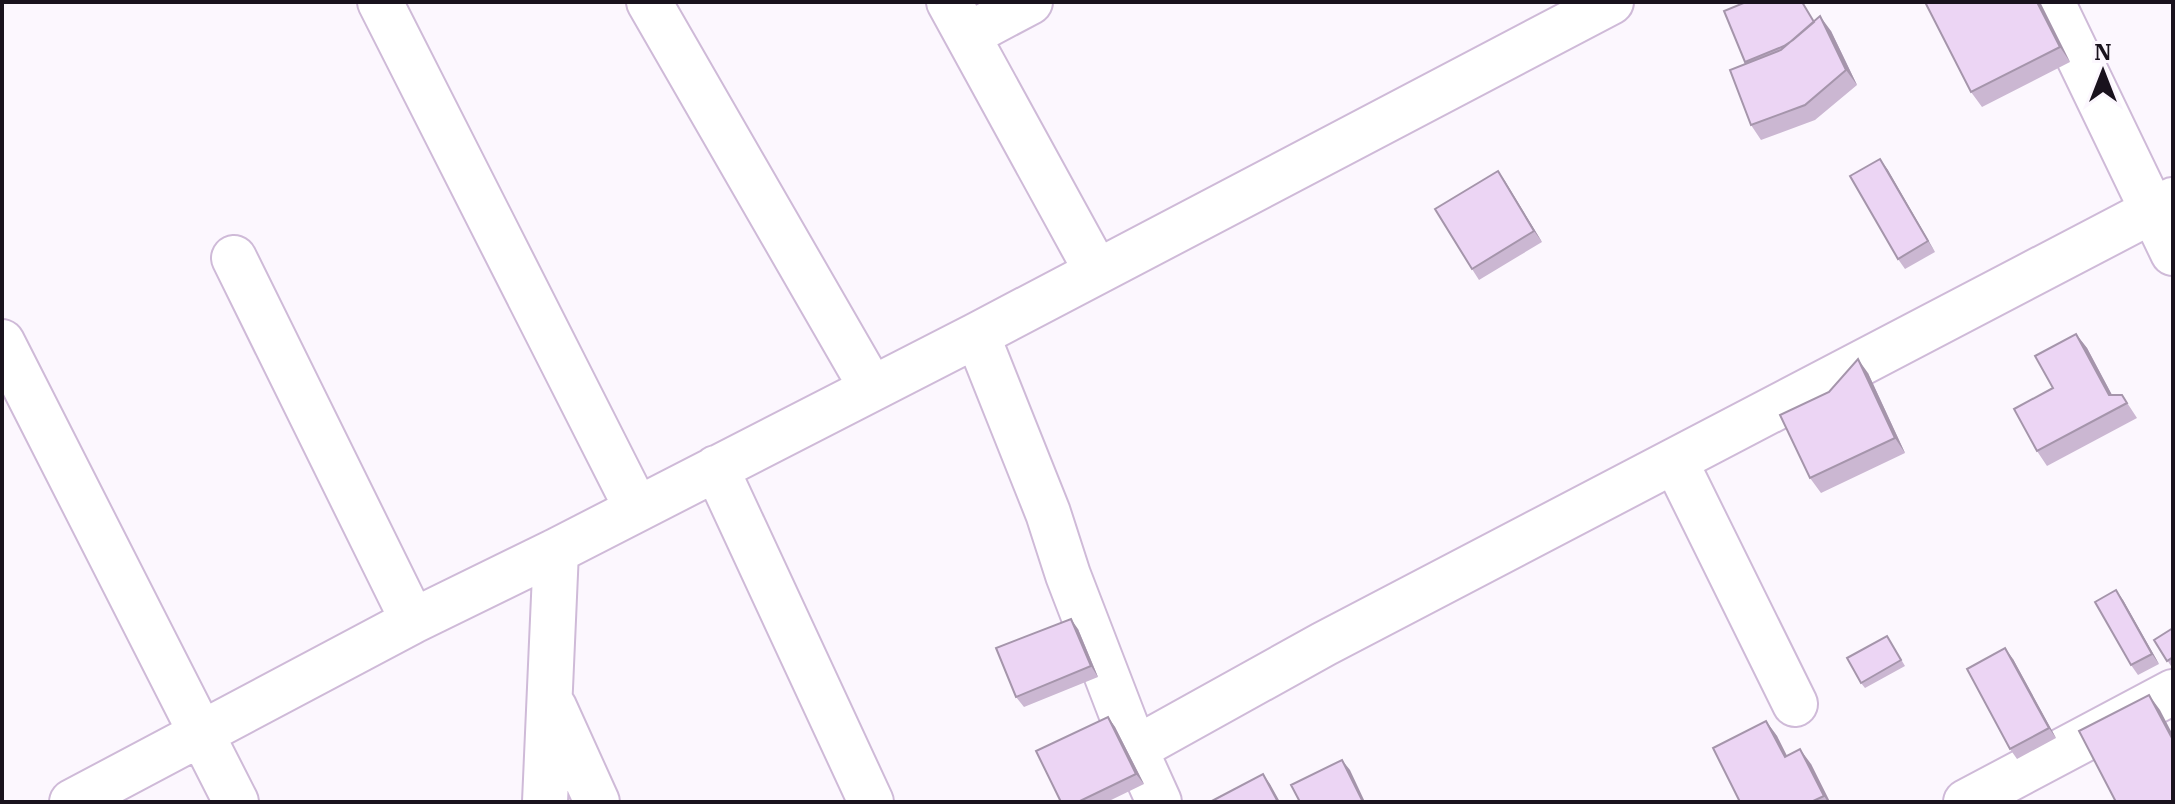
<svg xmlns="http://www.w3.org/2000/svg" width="2175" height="804" font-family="'IBM Plex Serif',serif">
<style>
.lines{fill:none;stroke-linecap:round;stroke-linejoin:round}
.minor-casing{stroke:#cfbad8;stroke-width:48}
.minor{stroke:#fff;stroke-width:44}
.wall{fill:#cbb7d2}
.shaded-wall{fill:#a595ab}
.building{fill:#ecd5f4;stroke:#a595ab;stroke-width:2}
</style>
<rect width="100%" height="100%" fill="#fcf7fe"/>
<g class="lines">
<defs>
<path id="minor" d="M 380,2 L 637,509
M 649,2 L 871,387
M 949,2 L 1096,270
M 2052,2 L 2173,253
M 968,35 L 1030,2
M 234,258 L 413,621
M 977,335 L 1048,513 L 1068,575 L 1135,749 L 1159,802
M 2,342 L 236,802
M 1675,461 L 1795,704
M 716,468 L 871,802
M 554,707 L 597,802
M 1135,749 L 1324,644 L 2173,200
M 72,802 L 413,621 L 556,551 L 977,335 L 1611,2
M 545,802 L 556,551
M 1966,802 L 2173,692"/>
</defs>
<use href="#minor" class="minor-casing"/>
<use href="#minor" class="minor"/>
</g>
<path class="wall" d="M 1925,2 L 2040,2 L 2070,62 L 1982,107 L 1971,92 Z
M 1724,11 L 1815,21 L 1831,31 L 1857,85 L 1815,120 L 1761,140 L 1751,125 L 1746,64 Z
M 1880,159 L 1935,252 L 1905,269 L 1898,259 Z
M 1498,171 L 1542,242 L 1479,280 L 1472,269 Z
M 2076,334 L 2087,348 L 2112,395 L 2122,395 L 2137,418 L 2047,466 L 2037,451 L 2053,388 Z
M 1868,373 L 1905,453 L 1821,493 L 1810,478 Z
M 2123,600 L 2159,664 L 2138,675 L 2131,665 Z
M 2173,628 L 2173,665 L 2171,666 L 2154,640 Z
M 1078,629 L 1098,677 L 1024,707 L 1016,697 Z
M 1887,636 L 1905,666 L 1865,688 L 1861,683 Z
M 2013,659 L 2056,738 L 2017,759 L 2010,749 Z
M 1108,717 L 1115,727 L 1144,784 L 1107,802 L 1061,802 Z
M 1766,721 L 1777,736 L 1787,756 L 1811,764 L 1830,802 L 1740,802 Z"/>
<path class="shaded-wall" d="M 2037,2 L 2040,2 L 2070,62 L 2060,47 Z
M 1820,16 L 1831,31 L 1857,85 L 1846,70 Z
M 1880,159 L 1888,170 L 1935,252 L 1928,241 Z
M 1498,171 L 1505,181 L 1542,242 L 1534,231 Z
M 2076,334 L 2087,348 L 2120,410 L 2109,395 Z
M 1858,359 L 1868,373 L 1905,453 L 1895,438 Z
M 2116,590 L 2123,600 L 2159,664 L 2152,654 Z
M 1071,619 L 1078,629 L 1098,677 L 1091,666 Z
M 2005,648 L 2013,659 L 2056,738 L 2049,728 Z
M 2149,695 L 2160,710 L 2173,735 L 2173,740 Z
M 1108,717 L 1115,727 L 1144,784 L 1136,774 Z
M 1766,721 L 1777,736 L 1795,772 L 1785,757 Z
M 1800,749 L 1811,764 L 1830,802 L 1828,802 L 1824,796 Z
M 1342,760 L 1350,770 L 1365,802 L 1363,802 Z
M 1263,774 L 1270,784 L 1280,802 L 1278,802 Z"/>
<path class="building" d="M 1746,2 L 1802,2 L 1814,22 L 1793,40 L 1784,46 L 1745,62 L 1724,11 Z
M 1925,2 L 2037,2 L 2060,47 L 1971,92 Z
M 1820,16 L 1846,70 L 1805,105 L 1751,125 L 1730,70 L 1781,50 Z
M 1880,159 L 1928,241 L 1898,259 L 1850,176 Z
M 1498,171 L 1534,231 L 1472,269 L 1435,209 Z
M 2076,334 L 2109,395 L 2122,395 L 2127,403 L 2037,451 L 2014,409 L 2053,388 L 2035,356 Z
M 1858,359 L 1895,438 L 1810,478 L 1780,415 L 1829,392 Z
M 2116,590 L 2152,654 L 2131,665 L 2095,602 Z
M 1071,619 L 1091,666 L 1016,697 L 996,648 Z
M 2173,628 L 2173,657 L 2167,661 L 2154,640 Z
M 1887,636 L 1901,660 L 1861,683 L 1847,658 Z
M 2005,648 L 2049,728 L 2010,749 L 1967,669 Z
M 2149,695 L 2173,740 L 2173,802 L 2116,802 L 2079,731 Z
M 1108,717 L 1136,774 L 1078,802 L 1061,802 L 1036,751 Z
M 1766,721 L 1785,757 L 1800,749 L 1824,796 L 1811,802 L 1740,802 L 1713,748 Z
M 1342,760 L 1363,802 L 1300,802 L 1291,785 Z
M 1263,774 L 1278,802 L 1210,802 Z"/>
<rect width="2175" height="804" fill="none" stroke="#19121d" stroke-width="8"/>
<g transform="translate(2103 72)" stroke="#fcf7fe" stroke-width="6" paint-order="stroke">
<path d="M0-6L14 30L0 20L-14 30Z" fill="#19121d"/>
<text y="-12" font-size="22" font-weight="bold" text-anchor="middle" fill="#19121d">N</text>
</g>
</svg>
